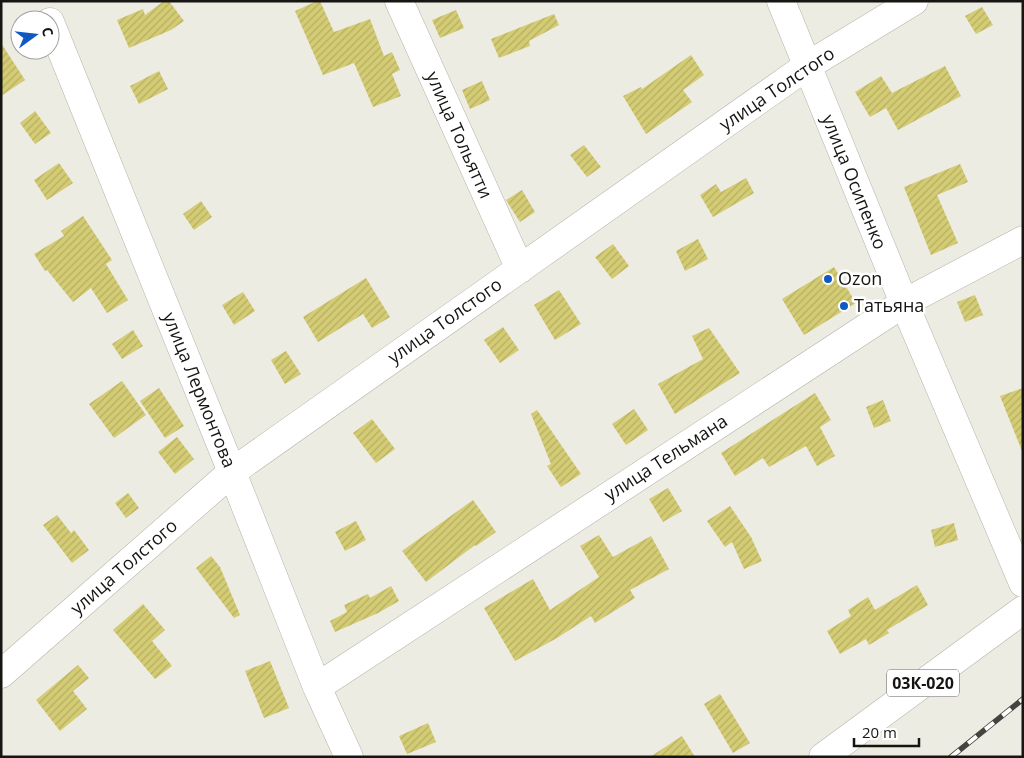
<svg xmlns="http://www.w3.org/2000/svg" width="1024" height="758" font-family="'Open Sans',sans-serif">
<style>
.building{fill:url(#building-hatch)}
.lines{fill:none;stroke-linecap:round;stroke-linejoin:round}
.minor-casing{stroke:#b4b3a9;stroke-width:29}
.major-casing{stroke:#b4b3a9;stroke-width:29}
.minor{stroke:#fff;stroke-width:28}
.major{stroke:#fff;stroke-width:28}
.rail-casing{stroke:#44433e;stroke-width:5.5}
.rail{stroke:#fff;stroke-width:4;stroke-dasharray:11;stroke-linecap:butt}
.poi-dot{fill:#1059c3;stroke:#fff;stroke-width:2}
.labels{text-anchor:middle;stroke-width:5;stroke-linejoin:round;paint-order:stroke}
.shield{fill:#fff;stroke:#5c5b59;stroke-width:1}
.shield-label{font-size:16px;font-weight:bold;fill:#161512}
.street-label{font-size:18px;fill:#161512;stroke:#fff}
.poi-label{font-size:18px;fill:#161512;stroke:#fff;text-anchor:start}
</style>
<defs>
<pattern id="building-hatch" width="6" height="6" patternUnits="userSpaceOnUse" patternTransform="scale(1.25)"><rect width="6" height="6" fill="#d4cc74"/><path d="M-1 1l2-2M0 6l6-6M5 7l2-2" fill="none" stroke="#b5ae63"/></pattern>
</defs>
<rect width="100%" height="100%" fill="#edece2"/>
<path class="building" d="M 164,1 L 169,1 L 184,21 L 171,30 L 129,48 L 117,20 L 143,9 L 145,15 Z
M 317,1 L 320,1 L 334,32 L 370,19 L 384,56 L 392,52 L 400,70 L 392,74 L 401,96 L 373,107 L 354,63 L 323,75 L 295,11 Z
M 982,7 L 993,25 L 976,34 L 965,16 Z
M 456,10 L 464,28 L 440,38 L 432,20 Z
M 554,14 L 559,25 L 529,41 L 530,46 L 499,58 L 491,39 Z
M 1,43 L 25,80 L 1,96 Z
M 691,55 L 704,75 L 683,90 L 692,102 L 646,134 L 623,96 L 641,87 L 642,89 Z
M 945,66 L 961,96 L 898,130 L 886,108 L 870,117 L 855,92 L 881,76 L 892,93 Z
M 159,71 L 168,89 L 139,104 L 130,86 Z
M 482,81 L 490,100 L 470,109 L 462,90 Z
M 35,111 L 51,133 L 35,144 L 20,123 Z
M 584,145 L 601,167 L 587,177 L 570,155 Z
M 59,163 L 73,183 L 47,200 L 34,180 Z
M 960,164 L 968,182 L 937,195 L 958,243 L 931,255 L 904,187 Z
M 746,178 L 754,193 L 713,217 L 700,195 L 716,184 L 721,192 Z
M 522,190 L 535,212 L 520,222 L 506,200 Z
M 201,201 L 212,217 L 194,230 L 183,214 Z
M 83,216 L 112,260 L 106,264 L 128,300 L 107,313 L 91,288 L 73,302 L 47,270 L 45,271 L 34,254 L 64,236 L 61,231 Z
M 698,239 L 708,259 L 685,271 L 676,251 Z
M 613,244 L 629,266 L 612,279 L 595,257 Z
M 834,267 L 856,303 L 804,335 L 782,299 Z
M 366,278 L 390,317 L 372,328 L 363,314 L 318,342 L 303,317 Z
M 559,290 L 581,324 L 555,340 L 534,305 Z
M 243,292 L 255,311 L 234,325 L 222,305 Z
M 975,295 L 983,315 L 965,322 L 957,302 Z
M 503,327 L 519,350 L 500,363 L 484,340 Z
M 709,328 L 740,373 L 675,414 L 658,384 L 703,359 L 692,336 Z
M 133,330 L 143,346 L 122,359 L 112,344 Z
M 286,351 L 301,374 L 285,384 L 271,360 Z
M 122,381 L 146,415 L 114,438 L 89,404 Z
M 159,388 L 184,426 L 165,438 L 140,401 Z
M 1023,388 L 1023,451 L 1022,451 L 1000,396 Z
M 815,393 L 831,420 L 820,427 L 835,456 L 817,466 L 806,446 L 769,467 L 763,458 L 735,476 L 721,453 Z
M 883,400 L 891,421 L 874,428 L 866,407 Z
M 634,409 L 648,430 L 626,445 L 612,424 Z
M 537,410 L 581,474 L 561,487 L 547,466 L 551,464 L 531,414 Z
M 372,419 L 395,449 L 376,463 L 353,433 Z
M 177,437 L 194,459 L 175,474 L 158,452 Z
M 668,488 L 682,511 L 663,522 L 649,499 Z
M 128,493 L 139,508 L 126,518 L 115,503 Z
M 473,500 L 496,532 L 476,546 L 475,545 L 426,582 L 402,551 Z
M 730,506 L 751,537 L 762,561 L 744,569 L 732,542 L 725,547 L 707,521 Z
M 57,515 L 71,533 L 74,530 L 89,550 L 72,563 L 43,525 Z
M 356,521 L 366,540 L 345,551 L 335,532 Z
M 954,523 L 958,540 L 935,547 L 931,530 Z
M 599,535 L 613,557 L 651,536 L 669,569 L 630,590 L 635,598 L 595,623 L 591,616 L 557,638 L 515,661 L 484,608 L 533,579 L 550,610 L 599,577 L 580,546 Z
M 211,556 L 220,567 L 240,615 L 234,618 L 196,568 Z
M 917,585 L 928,605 L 887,630 L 889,633 L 869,645 L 866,639 L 840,654 L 827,631 L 851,616 L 848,610 L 868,597 L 875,610 Z
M 391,586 L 399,601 L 378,613 L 335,632 L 330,621 L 347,612 L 344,605 L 368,594 L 370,598 Z
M 143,604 L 165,630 L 152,641 L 172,666 L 155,679 L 113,630 Z
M 270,661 L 289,708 L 264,718 L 245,671 Z
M 78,665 L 89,678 L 73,691 L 87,709 L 60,731 L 36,700 Z
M 720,694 L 750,743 L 733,753 L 704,704 Z
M 428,723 L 436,742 L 407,754 L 399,736 Z
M 682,736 L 695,757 L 650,757 Z"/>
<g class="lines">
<defs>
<path id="minor" d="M 399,1 L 520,269
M 781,1 L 904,303 L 1023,583
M 50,22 L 232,472 L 317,687 L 349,757
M 1,674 L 232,472 L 807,66 L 914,1
M 317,687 L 904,303 L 1023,240"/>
<path id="major" d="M 823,757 L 1023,610"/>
</defs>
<use href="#minor" class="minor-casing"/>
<use href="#major" class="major-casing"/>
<use href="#minor" class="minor"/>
<use href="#major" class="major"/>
<defs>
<path id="rail" d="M 951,757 L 1023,699"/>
</defs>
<use href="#rail" class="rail-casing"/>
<use href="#rail" class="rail"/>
</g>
<g class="poi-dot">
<circle cx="828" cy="279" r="5"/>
<circle cx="844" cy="306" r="5"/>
</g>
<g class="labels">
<rect class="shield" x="887" y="669.5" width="72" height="27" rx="4"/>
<g class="shield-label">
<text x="923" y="689">03К-020</text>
</g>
<g class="street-label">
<text transform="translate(777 89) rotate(-34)" y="6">улица Толстого</text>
<text transform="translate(459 135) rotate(66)" y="6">улица Тольятти</text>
<text transform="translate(854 182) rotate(68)" y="6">улица Осипенко</text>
<text transform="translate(445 321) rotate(-35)" y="6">улица Толстого</text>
<text transform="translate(199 390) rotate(68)" y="6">улица Лермонтова</text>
<text transform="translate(666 458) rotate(-33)" y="6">улица Тельмана</text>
<text transform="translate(124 567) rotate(-41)" y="6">улица Толстого</text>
</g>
<g class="poi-label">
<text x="838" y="285">Ozon</text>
<text x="854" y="312">Татьяна</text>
</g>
</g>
<rect width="1024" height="758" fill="none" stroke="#161512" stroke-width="5"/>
<g transform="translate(35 35) rotate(75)"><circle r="24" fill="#ffffff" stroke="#a2a1a0"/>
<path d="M0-4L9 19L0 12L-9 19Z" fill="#1059c3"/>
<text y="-8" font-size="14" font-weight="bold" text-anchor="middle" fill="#161512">С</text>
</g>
<path d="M854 738v8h65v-8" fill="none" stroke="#161512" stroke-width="2.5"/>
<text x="862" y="738" font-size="15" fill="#161512" stroke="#ffffff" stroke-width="4" paint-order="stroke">20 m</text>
</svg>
